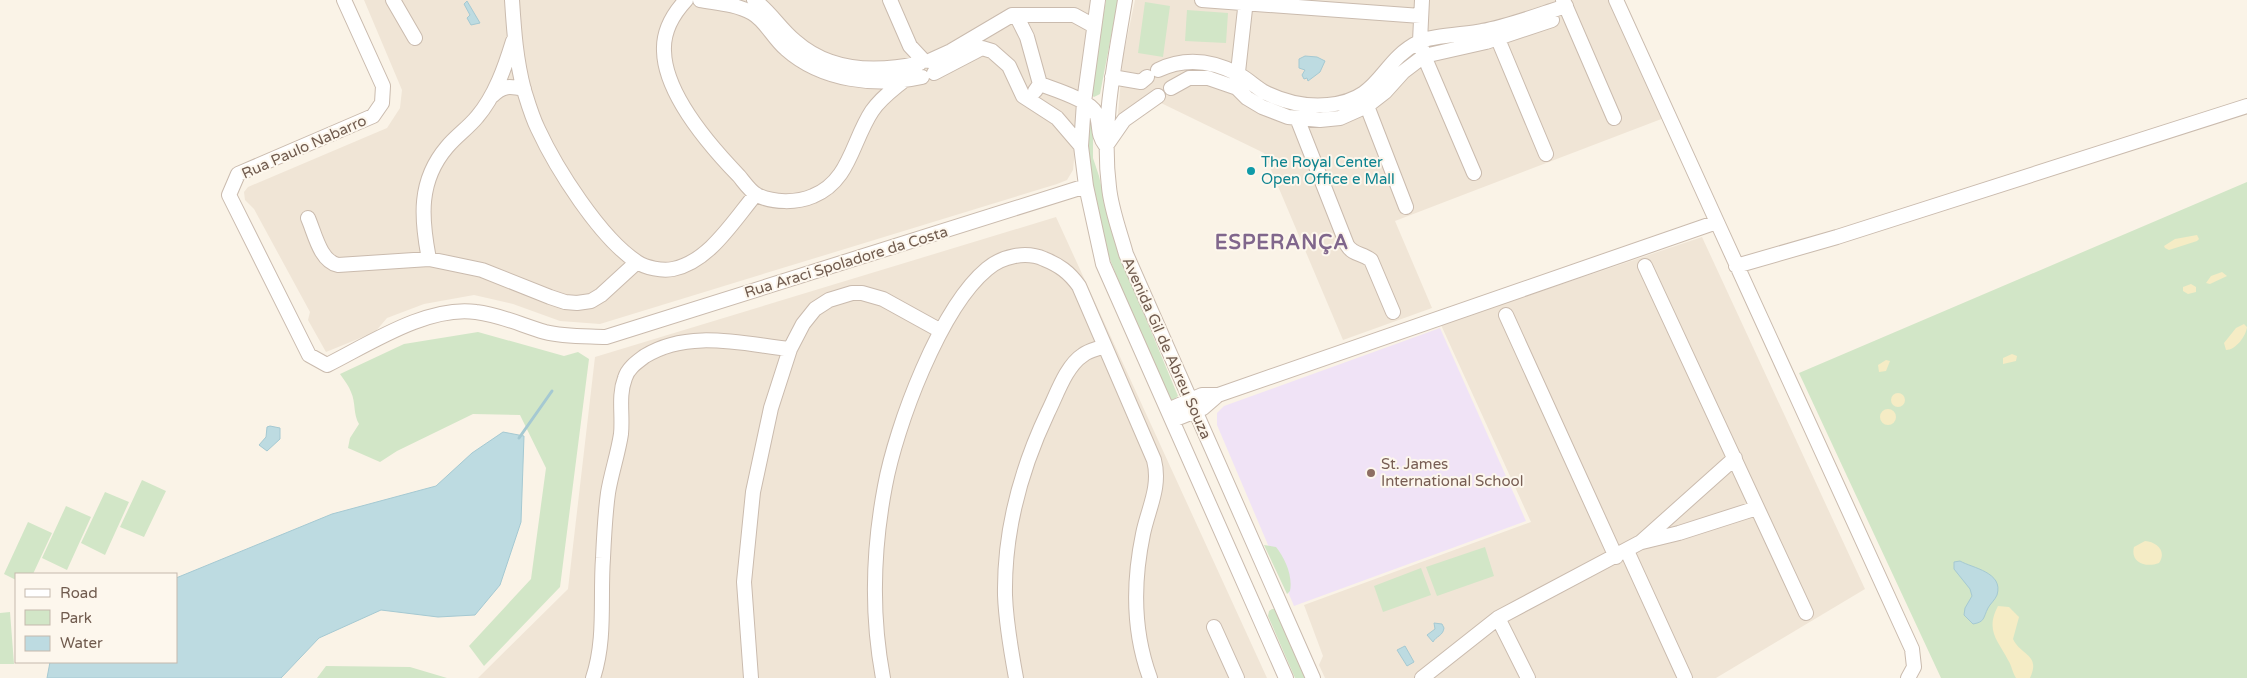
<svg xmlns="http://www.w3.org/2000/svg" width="2247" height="678" font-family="'Varela Round',sans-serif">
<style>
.residential{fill:#f0e5d6}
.education{fill:#f0e3f6}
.green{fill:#d2e6c7}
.sand{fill:#f5ecc5}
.water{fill:#bddbe1;stroke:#a5c9d2}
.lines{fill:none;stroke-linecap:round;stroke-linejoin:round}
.stream{stroke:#a5c9d2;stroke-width:3}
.minor-casing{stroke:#cabbae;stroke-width:16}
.minor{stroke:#fff;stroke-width:14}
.culture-dot{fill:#0f9aa8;stroke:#fdf7ed;stroke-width:2}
.education-dot{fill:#8d6e63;stroke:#fdf7ed;stroke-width:2}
.labels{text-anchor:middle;stroke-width:4;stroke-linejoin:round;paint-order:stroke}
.street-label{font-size:15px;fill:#705b4e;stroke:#fdf7ed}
.culture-label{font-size:15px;fill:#0d838f;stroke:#fdf7ed;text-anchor:start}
.education-label{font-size:15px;fill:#785e54;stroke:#fdf7ed;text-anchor:start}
.district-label{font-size:20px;font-weight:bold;letter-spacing:1px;fill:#80668c;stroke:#fdf7ed}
</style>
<rect width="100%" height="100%" fill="#faf3e7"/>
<path class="residential" d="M 364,0 L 1090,0 L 1073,170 L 1067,180 L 1057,184 L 600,324 L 560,321 L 513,304 L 474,295 L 424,304 L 387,318 L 375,332 L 326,352 L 308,320 L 310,312 L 254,209 L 245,200 L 244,192 L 248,187 L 387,128 L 400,108 L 402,90 Z
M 1135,0 L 1611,0 L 1664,118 L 1395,221 L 1432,308 L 1343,340 L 1264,153 L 1161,103 L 1131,122 L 1121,134 L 1115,147 L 1123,57 Z
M 1056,217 L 1267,678 L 478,678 L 568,589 L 595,357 Z
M 1702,237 L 1865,589 L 1716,678 L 1325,678 L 1319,665 L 1323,656 L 1304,605 L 1531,522 L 1441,325 Z"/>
<path class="education" d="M 1440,328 L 1526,521 L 1294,606 L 1217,425 L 1217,413 L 1224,406 Z"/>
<path class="green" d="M 1106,0 L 1118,0 L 1100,94 L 1094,97 L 1090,94 Z
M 1145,2 L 1170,6 L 1163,57 L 1138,53 Z
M 1187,10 L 1228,13 L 1226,43 L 1185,41 Z
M 1089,114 L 1093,114 L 1093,158 L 1099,176 L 1110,226 L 1129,278 L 1178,396 L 1171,402 C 1150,349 1124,299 1105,246 C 1090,204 1087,157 1089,114 Z
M 2247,182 L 2247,678 L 1941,678 L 1799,373 Z
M 478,332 L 564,356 L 578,352 L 589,359 L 560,587 L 484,666 L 469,646 L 531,579 L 546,468 L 520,415 L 473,414 L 397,451 L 380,462 L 348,448 L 350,438 L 359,424 C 353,414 356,403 351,392 C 349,386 344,380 340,374 L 404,344 Z
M 142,480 L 166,491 L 144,537 L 120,527 Z
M 105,492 L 129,502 L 105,555 L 81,543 Z
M 66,506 L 91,517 L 67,570 L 42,558 Z
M 28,522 L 52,533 L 33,574 L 16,574 L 16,580 L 4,574 Z
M 1264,545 L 1276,547 C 1285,558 1293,576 1290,591 L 1287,594 Z
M 1485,547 L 1494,576 L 1437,596 L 1426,567 Z
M 1421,568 L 1431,595 L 1383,612 L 1374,586 Z
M 1272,609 L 1276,609 L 1306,678 L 1295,678 L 1268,616 L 1269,611 Z
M 10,612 L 14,664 L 0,664 L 0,613 Z
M 326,666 L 410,667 L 447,678 L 317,678 Z"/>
<path class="sand" d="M 2197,235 L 2199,239 L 2197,241 L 2169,250 L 2165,248 L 2164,246 L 2175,239 Z
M 2222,272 L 2227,276 L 2210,284 L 2206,283 L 2211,276 Z
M 2191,284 L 2196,287 L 2196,292 L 2188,294 L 2183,291 L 2183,287 Z
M 2244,324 L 2247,327 C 2246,336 2236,350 2226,350 L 2224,343 L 2236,328 Z
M 2012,354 L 2017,356 L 2016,361 L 2003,364 L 2003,358 Z
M 1886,360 L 1890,361 L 1886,371 L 1879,372 L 1878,365 Z
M1891 400a7 7 0 1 1 14 0a7 7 0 1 1-14 0Z
M1880 417a8 8 0 1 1 16 0a8 8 0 1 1-16 0Z
M 2145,541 C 2157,542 2167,551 2159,563 C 2146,568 2130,563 2134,547 Z
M 1998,606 L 2009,607 L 2019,617 L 2013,639 C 2021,656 2041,654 2030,678 L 2016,678 C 2012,672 2012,666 2008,660 C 1998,640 1985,631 1998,606 Z"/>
<path class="water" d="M 467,1 L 480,23 L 471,25 L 467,18 L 470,15 L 464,4 Z
M 1305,56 L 1317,57 L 1325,61 L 1320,72 L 1308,81 L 1307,78 L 1304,79 L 1302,75 L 1305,70 L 1299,68 L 1299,59 Z
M 270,426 L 280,428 L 280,439 L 267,451 L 259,445 L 266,437 L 267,427 Z
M 503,432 L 524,436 L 521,522 L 500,585 L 475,615 L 438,617 L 381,610 L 319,638 L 281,678 L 47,678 L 50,662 L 176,662 L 176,578 L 332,514 L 436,486 L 472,453 Z
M 1960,561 C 1972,568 2004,572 1997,595 C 1995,600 1990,604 1988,608 C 1983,618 1985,622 1973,624 L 1964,615 L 1965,608 L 1972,596 L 1970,589 L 1954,569 L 1954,562 Z
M 1434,623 L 1442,624 L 1444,628 C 1443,636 1436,636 1433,642 L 1427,635 L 1435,629 Z
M 1405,646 L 1414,662 L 1407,666 L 1397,650 Z"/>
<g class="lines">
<path class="stream" d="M 519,438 L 552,391"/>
<defs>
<path id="minor" d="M 344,0 L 383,86 L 382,103 L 373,116 L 238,174 L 229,195 L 309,355 L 327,365 C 369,344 428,305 476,312 C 501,315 521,325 545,332 C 564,337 587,336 606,337 L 1086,186
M 393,0 L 415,38
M 512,0 C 514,31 516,60 524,90 C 528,103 532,117 538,129 C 556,168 600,238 637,262 C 646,268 662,271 673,269 C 709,262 734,220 756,194
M 686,0 C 673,14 663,31 664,51 C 665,94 710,146 739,176 C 744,182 750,191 757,195 C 773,203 797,203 813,196 C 850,181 852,141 872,111 C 880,99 891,91 902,82 C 909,76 914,69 920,62
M 700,0 C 717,3 736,4 752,13 C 766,21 773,38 786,49 C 822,81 876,87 922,77
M 754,0 C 769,10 780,29 795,41 C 830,72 876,73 920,63
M 890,0 L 910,46 L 924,61
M 1098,0 L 1084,102 L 1081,146 L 1086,186 L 1103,264 L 1286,678
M 1125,0 C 1115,62 1101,124 1109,187 C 1111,209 1120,232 1126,254 L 1313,678
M 1202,0 L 1421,16
M 1422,0 L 1420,41 L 1424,56 L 1474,173
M 1563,0 L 1614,118
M 1616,0 L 1717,222
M 1016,15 L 1027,37 L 1040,84 L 1035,91
M 1495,32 L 1546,154
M 929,61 L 951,51 L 1012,15 L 1074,15 L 1094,26
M 1158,70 C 1185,57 1211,60 1238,74 C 1248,79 1256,88 1266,93 C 1285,102 1308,107 1328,105 C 1382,100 1379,62 1419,42 C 1429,36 1468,34 1482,31 C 1510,26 1538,15 1566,6
M 934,73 L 982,48 L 992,51 L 1009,66 L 1023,96 L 1057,118 L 1081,146
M 1112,77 L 1141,82 L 1147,77
M 1237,81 L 1246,0
M 1040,84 C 1053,89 1090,100 1096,113 C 1101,125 1096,133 1106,146 L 1124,120 L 1158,96
M 1171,88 L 1189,78 L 1208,78 L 1237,88 L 1247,98 L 1262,107 L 1288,117 L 1320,120 L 1340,118 L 1367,106 L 1385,92 L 1403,72 L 1424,56 L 1486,42 L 1552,20
M 492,96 C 503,85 510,86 524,89
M 1367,106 L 1406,207
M 1297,118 L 1347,245 C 1353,255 1362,253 1371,260 L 1393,312
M 308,218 C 315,234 320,261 338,265 L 429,259 L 482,270 L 550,297 L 565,302 L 577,303 L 591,301 L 601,295 L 637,262
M 429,259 C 421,218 418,181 447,147 C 456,136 468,128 477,117 C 495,96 505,67 513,41
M 1645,266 L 1806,613
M 1736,266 L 1837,237 L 2247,106
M 1506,315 L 1616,557
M 1168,410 L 1202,395 L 1218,395 L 1717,222 L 1912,649 L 1914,667 L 1908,678
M 1173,420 L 1203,408 L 1218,395
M 1642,542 L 1679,533 L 1757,508
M 1627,551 L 1685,678
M 1498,618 L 1528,678
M 1214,627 L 1237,678
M 593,678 C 606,639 600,598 603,558 C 604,536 605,515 608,493 C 611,474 618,454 621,434 C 623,415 618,396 625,378 C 628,368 637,362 645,356 C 689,329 742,344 790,349
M 751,678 L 744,582 L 753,492 L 771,408 L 790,349 L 803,324 L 815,309 L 829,300 L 852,293 L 862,293 L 883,299 L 941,331
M 883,678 C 871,614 873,549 885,486 C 896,426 940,308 987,269 C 1002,256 1026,251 1044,259 C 1059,265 1069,272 1079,286 L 1154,460 C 1161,487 1148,509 1143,534 C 1133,582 1133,632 1150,678
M 1016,678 C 1011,651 1006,623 1005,595 C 1004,532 1021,469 1048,412 C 1057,394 1066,366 1083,355 C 1089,350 1098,349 1104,346
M 1422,678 L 1498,618 L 1641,542 L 1735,458"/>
</defs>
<use href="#minor" class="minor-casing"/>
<use href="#minor" class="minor"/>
</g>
<circle class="culture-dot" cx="1251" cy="171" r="5"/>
<circle class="education-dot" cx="1371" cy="473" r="5"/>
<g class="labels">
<g class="street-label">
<text transform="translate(304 147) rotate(-24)" y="5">Rua Paulo Nabarro</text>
<text transform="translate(846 262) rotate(-17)" y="5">Rua Araci Spoladore da Costa</text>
<text transform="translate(1167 348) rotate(66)" y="5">Avenida Gil de Abreu Souza</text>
</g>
<g class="culture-label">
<text x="1261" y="167">The Royal Center<tspan x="1261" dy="17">Open Office e Mall</tspan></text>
</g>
<g class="education-label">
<text x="1381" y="469">St. James<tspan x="1381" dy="17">International School</tspan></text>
</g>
<g class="district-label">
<text x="1282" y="249">ESPERANÇA</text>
</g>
</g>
<rect x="15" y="573" width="162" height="90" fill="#fdf7ed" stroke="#c5b9ad"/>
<rect x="25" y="589" width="25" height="8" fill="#ffffff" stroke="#c5b9ad"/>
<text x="60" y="598" font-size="15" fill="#705b4e">Road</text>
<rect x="25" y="610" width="25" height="15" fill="#d2e6c7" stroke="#c5b9ad"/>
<text x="60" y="623" font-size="15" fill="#705b4e">Park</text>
<rect x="25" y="636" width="25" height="15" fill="#bddbe1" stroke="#c5b9ad"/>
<text x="60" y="648" font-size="15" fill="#705b4e">Water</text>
</svg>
